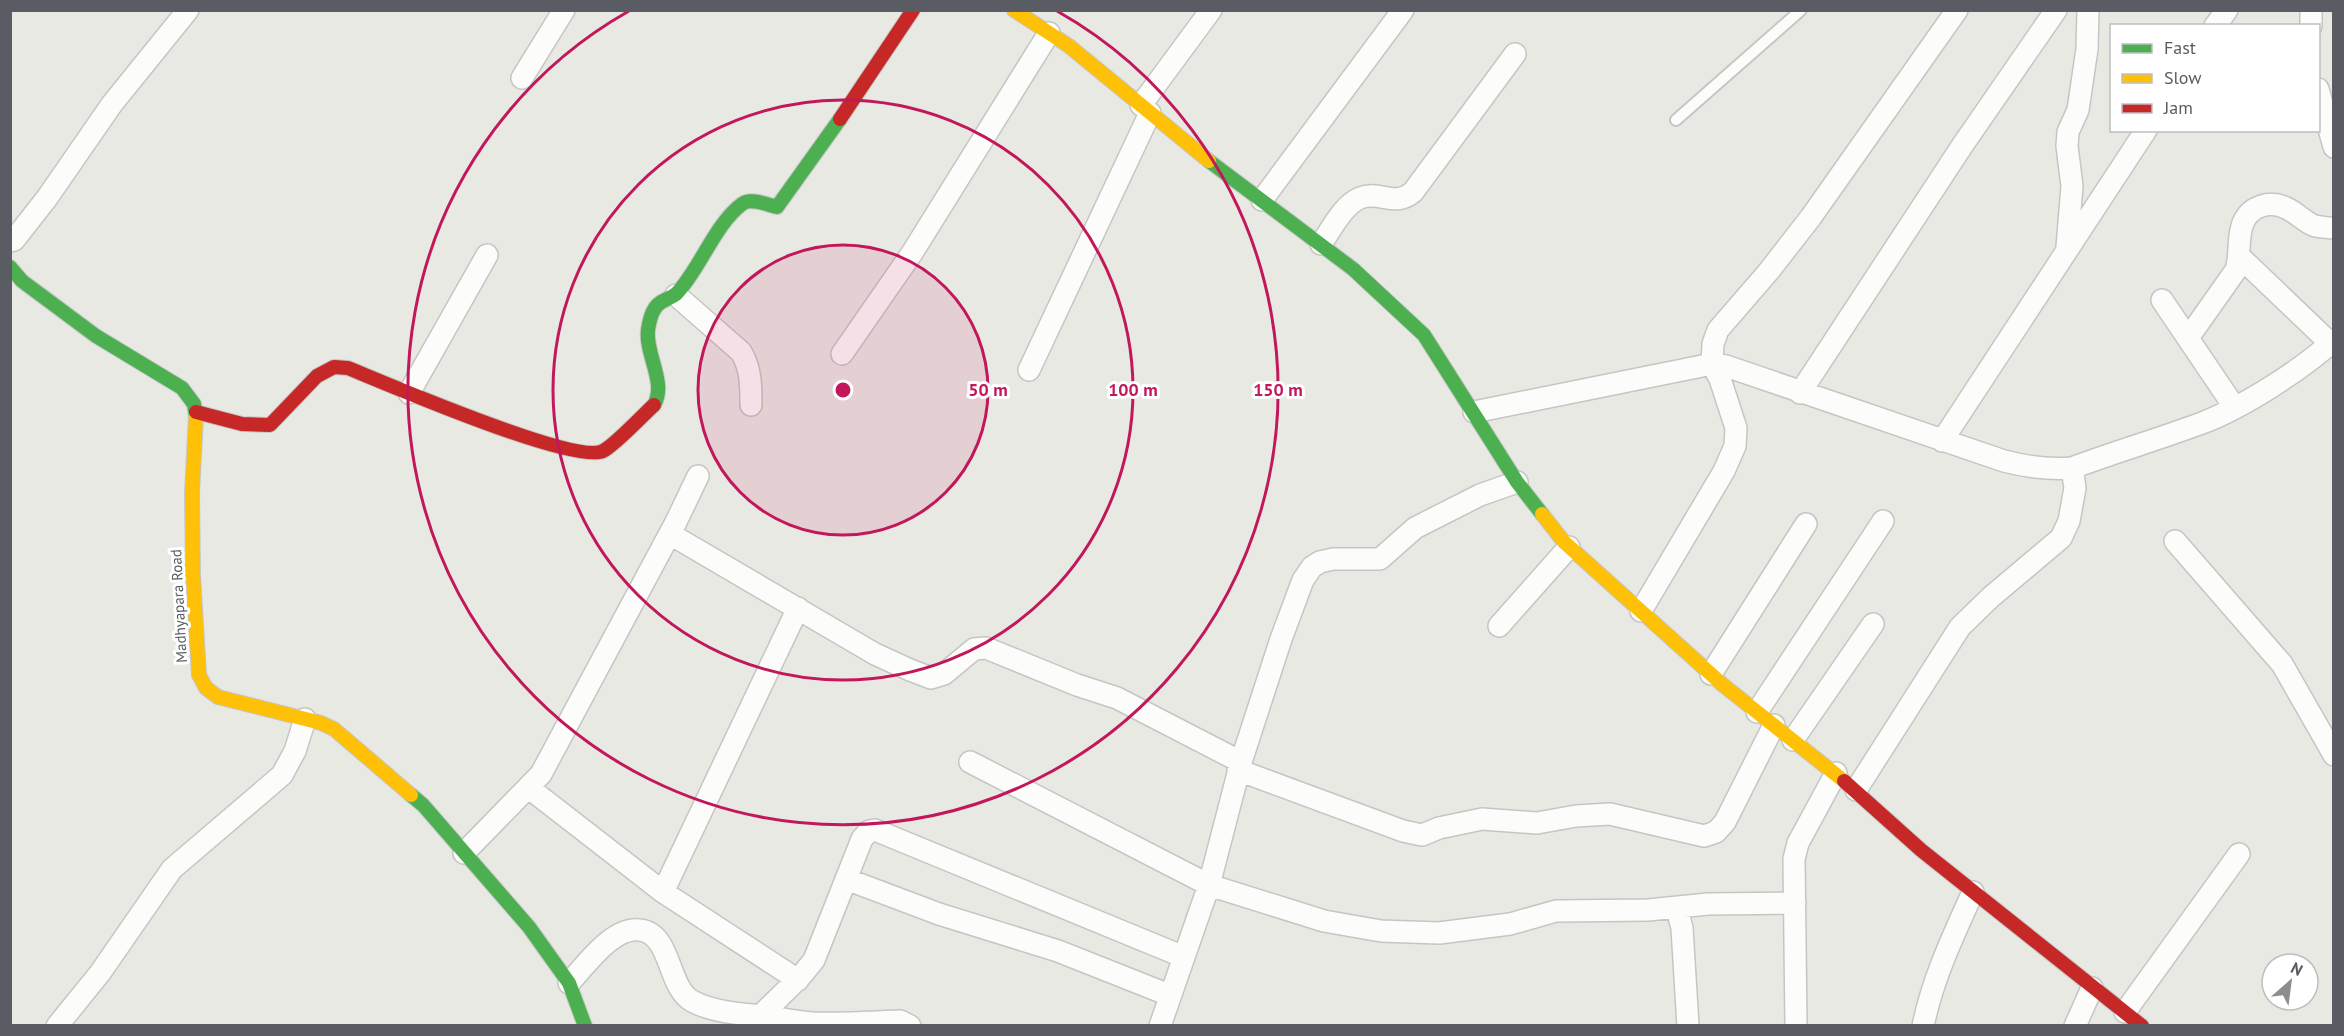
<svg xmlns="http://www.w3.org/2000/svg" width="2344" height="1036" font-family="'PT Sans',sans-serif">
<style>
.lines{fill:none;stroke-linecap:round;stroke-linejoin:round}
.lane-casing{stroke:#c5c6c4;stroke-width:14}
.street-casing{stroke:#c5c6c4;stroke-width:24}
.fast-casing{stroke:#c6c6c6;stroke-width:16}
.slow-casing{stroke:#c6c6c6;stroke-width:16}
.jam-casing{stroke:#c6c6c6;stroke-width:16}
.lane{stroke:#fcfcfb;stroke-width:10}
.street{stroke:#fcfcfb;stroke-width:21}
.fast{stroke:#4caf50;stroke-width:14}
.slow{stroke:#ffc107;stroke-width:14}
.jam{stroke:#c62828;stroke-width:14}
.ring{fill:none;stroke:#c2185b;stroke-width:3}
.labels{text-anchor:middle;stroke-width:6;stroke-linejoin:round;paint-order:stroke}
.street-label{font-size:15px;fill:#595c62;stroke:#fff}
.centre{fill:#c2185b;stroke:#fff;stroke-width:3}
.ring-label{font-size:18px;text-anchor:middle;font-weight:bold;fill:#c2185b;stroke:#fff;stroke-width:6;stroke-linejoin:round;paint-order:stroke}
</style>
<rect width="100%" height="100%" fill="#e9e9e4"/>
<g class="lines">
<defs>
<path id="lane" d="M 1676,120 L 1801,10"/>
<path id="street" d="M 2311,10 L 2311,26
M 2215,26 L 2227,10
M 522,78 L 564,10
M 2318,89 L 2334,147
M 1141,105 L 1211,10
M 1262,200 L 1403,10
M 10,241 L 14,240 L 47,198 L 112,104 L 188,10
M 1321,244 C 1331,230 1343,205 1360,198 C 1380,190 1394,208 1413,192 L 1515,54
M 2067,247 L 2072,186 L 2067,146 L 2068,132 L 2078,110 L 2087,49 L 2088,10
M 2240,257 L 2330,343
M 676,295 L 741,352 C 751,368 751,386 751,405
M 2162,300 L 2235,408
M 2188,338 L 2236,270 C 2241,254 2237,238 2243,223 C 2250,206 2270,200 2286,208 C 2296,212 2304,222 2315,226 C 2321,227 2327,228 2334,228
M 842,354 L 912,253 L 1049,33
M 1029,370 L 1150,113
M 409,393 L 487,255
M 1800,393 L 1962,146 L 2056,10
M 1474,412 L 1712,364 L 1726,366 L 2004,461 C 2027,467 2048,470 2072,468 C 2115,452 2159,439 2202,423 C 2242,408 2303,369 2334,340
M 1942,441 L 2146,130
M 670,534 L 875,654 L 910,670 L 931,678 L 944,674 L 974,649 L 986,648 L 1077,685 L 1117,698 L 1241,762
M 2175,541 L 2282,664 L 2334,755
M 1641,611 L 1724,471 L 1735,446 L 1736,428 L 1720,379 L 1712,364 L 1713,344 L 1718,330 L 1769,271 L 1811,217 L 1957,10
M 1499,626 L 1569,547
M 1711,674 L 1806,524
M 1757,712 L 1883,521
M 1793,740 L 1873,624
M 970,762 L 1209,885 L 1324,921 L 1381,931 L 1439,933 L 1510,924 L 1556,911 L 1648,910 L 1708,904 L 1795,903
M 1238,770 L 1403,831 L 1422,835 L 1439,828 L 1482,819 L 1537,823 L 1576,816 L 1610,814 L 1704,836 L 1716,832 L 1725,822 L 1774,725
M 529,788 L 663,892 L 798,980
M 1856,790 L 1960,627 L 1991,597 L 2061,538 L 2069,521 L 2075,488 L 2072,468
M 464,853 L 541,774 L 676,522 L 698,476
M 846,879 L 939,914 L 1058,951 L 1169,995
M 663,892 L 798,608
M 1677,909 L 1682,928 L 1688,1026
M 569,983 C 586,965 613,926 640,930 C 672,934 667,987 692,1001 C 712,1012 740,1014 763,1016 C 780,1018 796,1022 813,1023 C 842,1024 871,1022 900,1021 L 910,1026
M 2125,1012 L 2239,854
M 760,1016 L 801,976 L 814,960 L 862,839 L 869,831 L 875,830 L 1184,957
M 57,1026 L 100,973 L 172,869 L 282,775 L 295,751 L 305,719
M 1160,1026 L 1209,885 L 1241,762 L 1281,639 L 1303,580 L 1312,567 L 1320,562 L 1333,559 L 1380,559 L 1415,528 L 1480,495 L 1517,482
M 1796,1026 L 1794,859 L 1798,843 L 1836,773
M 1923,1026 C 1933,978 1953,936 1973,892
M 2075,1026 L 2092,988"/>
<path id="fast" d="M 1209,161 L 1353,269 L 1424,335 L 1517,482 L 1542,514
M 10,267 L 22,281 L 96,336 L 182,388 L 194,404 L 196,416
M 654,405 C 667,383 645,354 648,330 C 650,317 653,305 665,300 C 669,298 674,296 677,293 C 700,269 715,224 742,204 C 751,197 767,205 777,207 L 840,119
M 411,795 L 423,805 L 529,927 L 569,983 L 585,1026"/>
<path id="slow" d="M 1014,10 L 1069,46 L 1209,161
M 196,416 L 192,493 L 193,575 L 199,675 L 206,688 L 218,697 L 321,723 L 334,729 L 411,795
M 1542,514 L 1564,542 L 1723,685 L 1844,781"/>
<path id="jam" d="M 840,119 L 913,10
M 196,412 L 242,424 L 270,425 L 317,376 L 334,367 L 348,368 C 385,383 575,465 603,451 C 614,446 643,415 654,405
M 1844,781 L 1921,850 L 2142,1026"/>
</defs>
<use href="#lane" class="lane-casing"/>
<use href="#street" class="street-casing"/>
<use href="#fast" class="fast-casing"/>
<use href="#slow" class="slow-casing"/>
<use href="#jam" class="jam-casing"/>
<use href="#lane" class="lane"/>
<use href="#street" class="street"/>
<use href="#fast" class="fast"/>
<use href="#slow" class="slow"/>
<use href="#jam" class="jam"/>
</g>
<circle cx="843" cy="390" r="145" fill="#c2185b" fill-opacity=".12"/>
<g class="ring">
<circle cx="843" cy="390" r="145"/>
<circle cx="843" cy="390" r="290"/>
<path d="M1057 11A435 435 0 1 1 629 11"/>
</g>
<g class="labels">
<g class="street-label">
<text transform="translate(179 606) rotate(-93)" y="5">Madhyapara Road</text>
</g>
</g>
<circle cx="843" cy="390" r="9" class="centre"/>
<g class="ring-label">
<text x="988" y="396">50 m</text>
<text x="1133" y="396">100 m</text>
<text x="1278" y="396">150 m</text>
</g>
<rect width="2344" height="1036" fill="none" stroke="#595c62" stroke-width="24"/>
<rect x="2110" y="24" width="210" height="108" fill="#ffffff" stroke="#bdbec0" stroke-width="1.5"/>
<rect x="2122" y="44" width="30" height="9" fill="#4caf50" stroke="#bdbec0" stroke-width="1.5"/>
<text x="2164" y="54" font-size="18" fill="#595c62">Fast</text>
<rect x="2122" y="74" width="30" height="9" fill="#ffc107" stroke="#bdbec0" stroke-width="1.5"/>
<text x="2164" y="84" font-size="18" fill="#595c62">Slow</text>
<rect x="2122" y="104" width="30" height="9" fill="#c62828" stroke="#bdbec0" stroke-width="1.5"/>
<text x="2164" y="114" font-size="18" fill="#595c62">Jam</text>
<g transform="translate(2290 982) rotate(28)"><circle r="28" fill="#ffffff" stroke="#bdbec0" stroke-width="1.5"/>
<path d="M0-4.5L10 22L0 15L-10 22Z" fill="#8b8d90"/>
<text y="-9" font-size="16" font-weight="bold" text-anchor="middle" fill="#595c62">N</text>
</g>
</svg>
